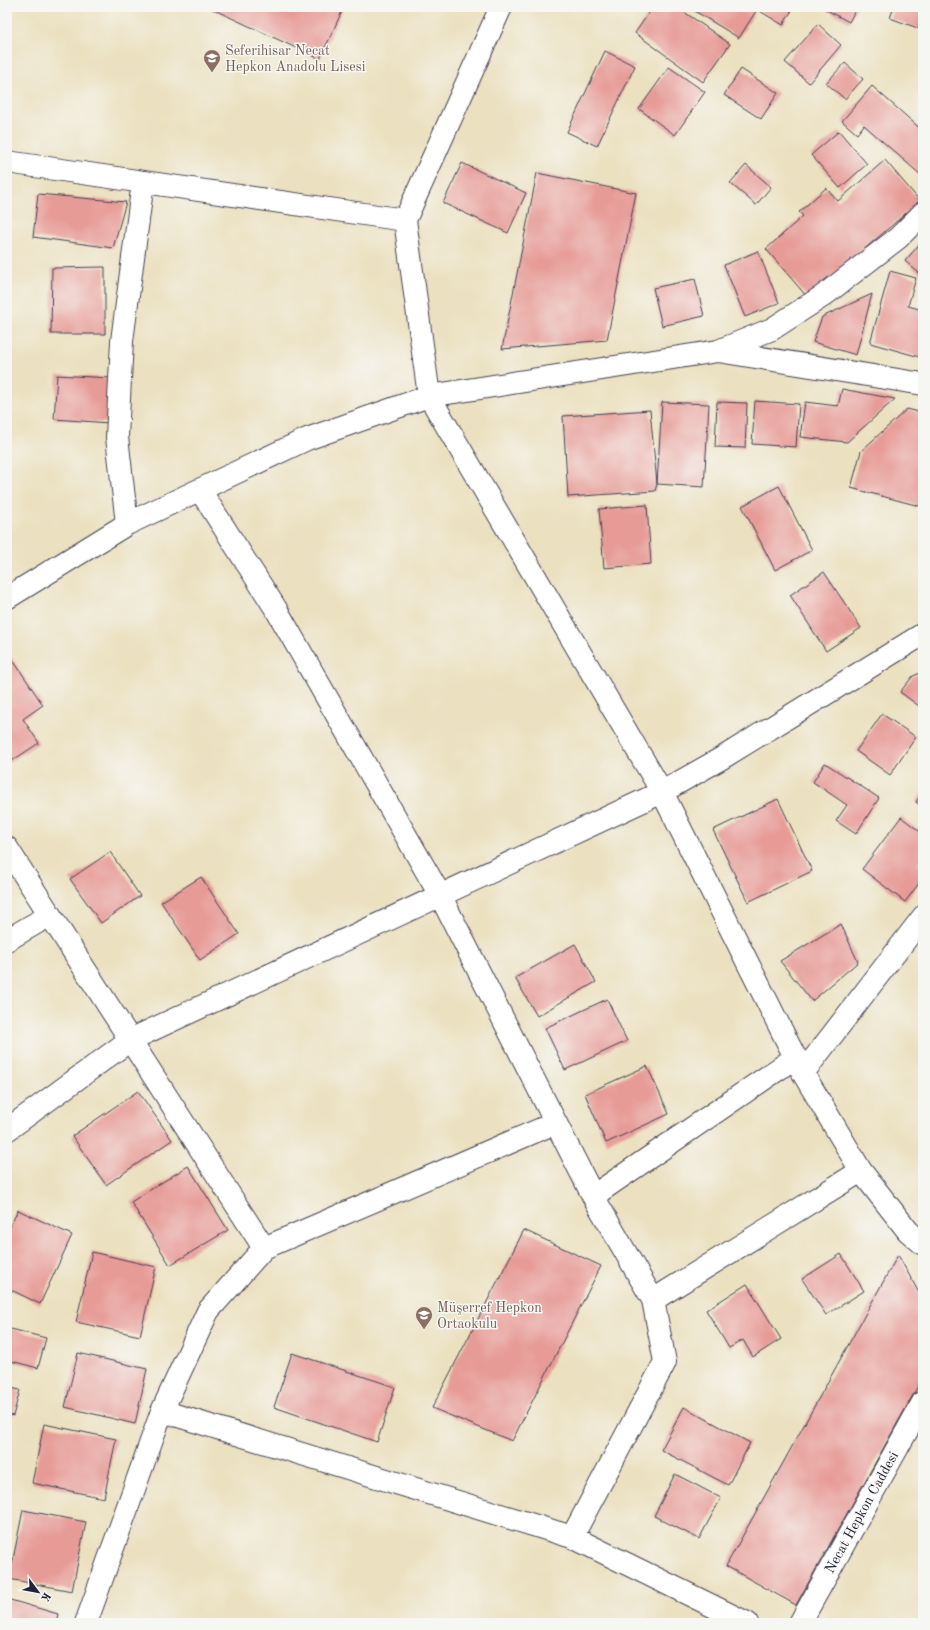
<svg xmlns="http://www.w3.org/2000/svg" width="930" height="1630" font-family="'Old Standard TT',serif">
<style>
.building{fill:#e79b97}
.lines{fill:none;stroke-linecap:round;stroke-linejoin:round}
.minor-casing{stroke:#403e4f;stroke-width:24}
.minor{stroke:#fff;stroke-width:22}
.labels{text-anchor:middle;stroke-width:3;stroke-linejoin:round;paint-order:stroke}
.education-label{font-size:14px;fill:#785e54;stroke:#f6f6f2;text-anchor:start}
.street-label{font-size:14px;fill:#22223b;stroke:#f6f6f2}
</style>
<rect width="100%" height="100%" fill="#f6f6f2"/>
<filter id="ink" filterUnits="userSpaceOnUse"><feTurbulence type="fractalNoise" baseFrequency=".025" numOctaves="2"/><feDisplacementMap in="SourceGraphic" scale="8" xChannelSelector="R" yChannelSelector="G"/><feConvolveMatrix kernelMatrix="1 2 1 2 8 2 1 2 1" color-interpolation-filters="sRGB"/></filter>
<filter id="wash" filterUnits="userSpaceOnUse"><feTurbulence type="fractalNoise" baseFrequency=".012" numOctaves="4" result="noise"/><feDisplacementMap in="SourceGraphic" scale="16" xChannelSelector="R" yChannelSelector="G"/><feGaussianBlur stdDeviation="0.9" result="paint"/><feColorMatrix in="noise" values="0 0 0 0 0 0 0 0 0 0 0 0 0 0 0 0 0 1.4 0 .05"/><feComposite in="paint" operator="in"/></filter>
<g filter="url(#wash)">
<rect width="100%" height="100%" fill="#ebe0bf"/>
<g id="blocks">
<path class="building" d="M 208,7 L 344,7 L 320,59 Z
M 653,7 L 677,7 L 730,44 L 703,82 L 635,33 Z
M 688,7 L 750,7 L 756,11 L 739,38 Z
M 753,7 L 794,7 L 783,25 Z
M 821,7 L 857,7 L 849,22 Z
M 894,7 L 923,7 L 923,30 L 890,18 Z
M 818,24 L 841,45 L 809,83 L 785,62 Z
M 605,51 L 635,66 L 597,146 L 567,132 Z
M 845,63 L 863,79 L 845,99 L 826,83 Z
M 669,67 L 705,92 L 675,135 L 639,109 Z
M 741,69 L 778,93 L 761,119 L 724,95 Z
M 872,86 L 923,131 L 923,177 L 864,125 L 857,134 L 842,121 Z
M 839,131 L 867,164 L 840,188 L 811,155 Z
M 885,160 L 920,201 L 808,298 L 766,249 L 803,216 L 799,212 L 826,188 L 838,201 Z
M 462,163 L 526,193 L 508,233 L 443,203 Z
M 746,165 L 771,187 L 756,205 L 730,183 Z
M 537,173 L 636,193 L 607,340 L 502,349 Z
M 38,194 L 126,202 L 113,248 L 33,237 Z
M 923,240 L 923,270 L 920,274 L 905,261 Z
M 758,251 L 779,303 L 745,317 L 724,265 Z
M 105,267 L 105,334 L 51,334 L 52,268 Z
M 890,271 L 916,278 L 908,306 L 923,310 L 923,358 L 870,343 Z
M 695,279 L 704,316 L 662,326 L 653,288 Z
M 872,294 L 856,355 L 813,342 L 822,317 Z
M 57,375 L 111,378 L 109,423 L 54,419 Z
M 842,389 L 895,399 L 847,442 L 800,437 L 805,402 L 838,406 Z
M 755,401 L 799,404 L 796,447 L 752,444 Z
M 662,402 L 709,404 L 704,487 L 657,484 Z
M 717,402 L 747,403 L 745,448 L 715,447 Z
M 907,409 L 923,413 L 923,507 L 851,488 L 861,451 Z
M 650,410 L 657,484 L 655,491 L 568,497 L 563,416 Z
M 779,486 L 812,550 L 775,570 L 742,506 Z
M 647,505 L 651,564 L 604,568 L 599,509 Z
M 824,572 L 861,628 L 826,651 L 790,595 Z
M 7,651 L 43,705 L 23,719 L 39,743 L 7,764 Z
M 923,672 L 923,709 L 900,692 L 913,676 Z
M 882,714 L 916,737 L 890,775 L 856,751 Z
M 825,763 L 879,798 L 856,834 L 836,821 L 847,805 L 813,782 Z
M 923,792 L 923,807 L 916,802 Z
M 778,799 L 812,871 L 748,902 L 713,830 Z
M 901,817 L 923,834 L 923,857 L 918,864 L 923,868 L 923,878 L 905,902 L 862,869 Z
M 110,852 L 140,896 L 101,923 L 70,879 Z
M 201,877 L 239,934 L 200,960 L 161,902 Z
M 841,924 L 858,962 L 812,1001 L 780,961 Z
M 575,944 L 596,982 L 537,1016 L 515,978 Z
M 607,999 L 627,1041 L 565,1070 L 545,1028 Z
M 647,1066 L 669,1114 L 606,1143 L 585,1094 Z
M 138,1091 L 172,1140 L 106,1185 L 72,1136 Z
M 188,1166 L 228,1230 L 170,1265 L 131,1202 Z
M 18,1210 L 72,1235 L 40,1304 L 7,1288 L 7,1233 Z
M 524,1230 L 601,1266 L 512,1441 L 432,1408 Z
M 92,1252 L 156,1267 L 140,1336 L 76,1322 Z
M 841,1254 L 864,1291 L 826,1315 L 802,1279 Z
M 898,1255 L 923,1300 L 923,1377 L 796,1605 L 726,1566 Z
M 747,1284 L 781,1339 L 753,1357 L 743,1340 L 729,1348 L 706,1310 Z
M 7,1328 L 46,1338 L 38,1368 L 7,1360 Z
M 78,1353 L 147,1369 L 135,1424 L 65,1407 Z
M 292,1353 L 395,1387 L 377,1442 L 274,1407 Z
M 7,1387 L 20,1390 L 13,1416 L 7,1414 Z
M 684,1407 L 750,1443 L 728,1485 L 661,1450 Z
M 44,1424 L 116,1439 L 104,1498 L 32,1483 Z
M 675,1474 L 721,1498 L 699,1539 L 654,1516 Z
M 23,1510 L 86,1522 L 72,1591 L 9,1579 Z
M 7,1599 L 58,1614 L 56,1623 L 7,1623 Z"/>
</g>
</g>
<g filter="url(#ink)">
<use href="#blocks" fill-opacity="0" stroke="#403e4f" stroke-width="1"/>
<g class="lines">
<defs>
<path id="minor" d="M 501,7 L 405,220 L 429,396 L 662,792 L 803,1073 L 861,1171 L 908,1231 L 923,1244
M 7,162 L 405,220
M 718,351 L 772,329 L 823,296 L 898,238 L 923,213
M 200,490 L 276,609 L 440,895 L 593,1196 L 653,1300 L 665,1362 L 572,1537
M 127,524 L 117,437 L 122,341 L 143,182
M 7,598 L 127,524 L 307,439 L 429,396 L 718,351 L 923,384
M 7,848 L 264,1248
M 7,940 L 50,915
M 803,1073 L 923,917
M 7,1130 L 130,1040 L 662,792 L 722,758 L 923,634
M 593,1196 L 796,1057
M 653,1300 L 861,1171
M 162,1411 L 572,1537 L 747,1623
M 86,1623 L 162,1411 L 208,1311 L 264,1248 L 555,1123
M 800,1623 L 923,1402"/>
</defs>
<use href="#minor" class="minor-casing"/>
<use href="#minor" class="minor"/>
</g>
</g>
<defs>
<symbol id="school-pin" viewBox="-11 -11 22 30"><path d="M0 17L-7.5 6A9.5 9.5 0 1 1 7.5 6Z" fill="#8d6e63" stroke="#f6f6f2"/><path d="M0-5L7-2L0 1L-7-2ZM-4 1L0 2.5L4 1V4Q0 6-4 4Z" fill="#fff"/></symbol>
</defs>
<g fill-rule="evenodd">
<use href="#school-pin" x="202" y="48" width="20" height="27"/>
<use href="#school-pin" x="414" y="1305" width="20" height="27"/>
</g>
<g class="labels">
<g class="education-label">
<text x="225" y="55">Seferihisar Necat<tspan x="225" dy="16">Hepkon Anadolu Lisesi</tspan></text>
<text x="437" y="1312">Müşerref Hepkon<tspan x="437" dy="16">Ortaokulu</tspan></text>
</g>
<g class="street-label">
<text transform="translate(861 1512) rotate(-61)" y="5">Necat Hepkon Caddesi</text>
</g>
</g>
<rect width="930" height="1630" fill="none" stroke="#f6f6f2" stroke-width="24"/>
<g transform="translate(38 1592) rotate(122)" stroke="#f6f6f2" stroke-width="3" paint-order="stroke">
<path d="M0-3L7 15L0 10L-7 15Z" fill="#22223b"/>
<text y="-6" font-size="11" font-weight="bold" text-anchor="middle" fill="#22223b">K</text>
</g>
</svg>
